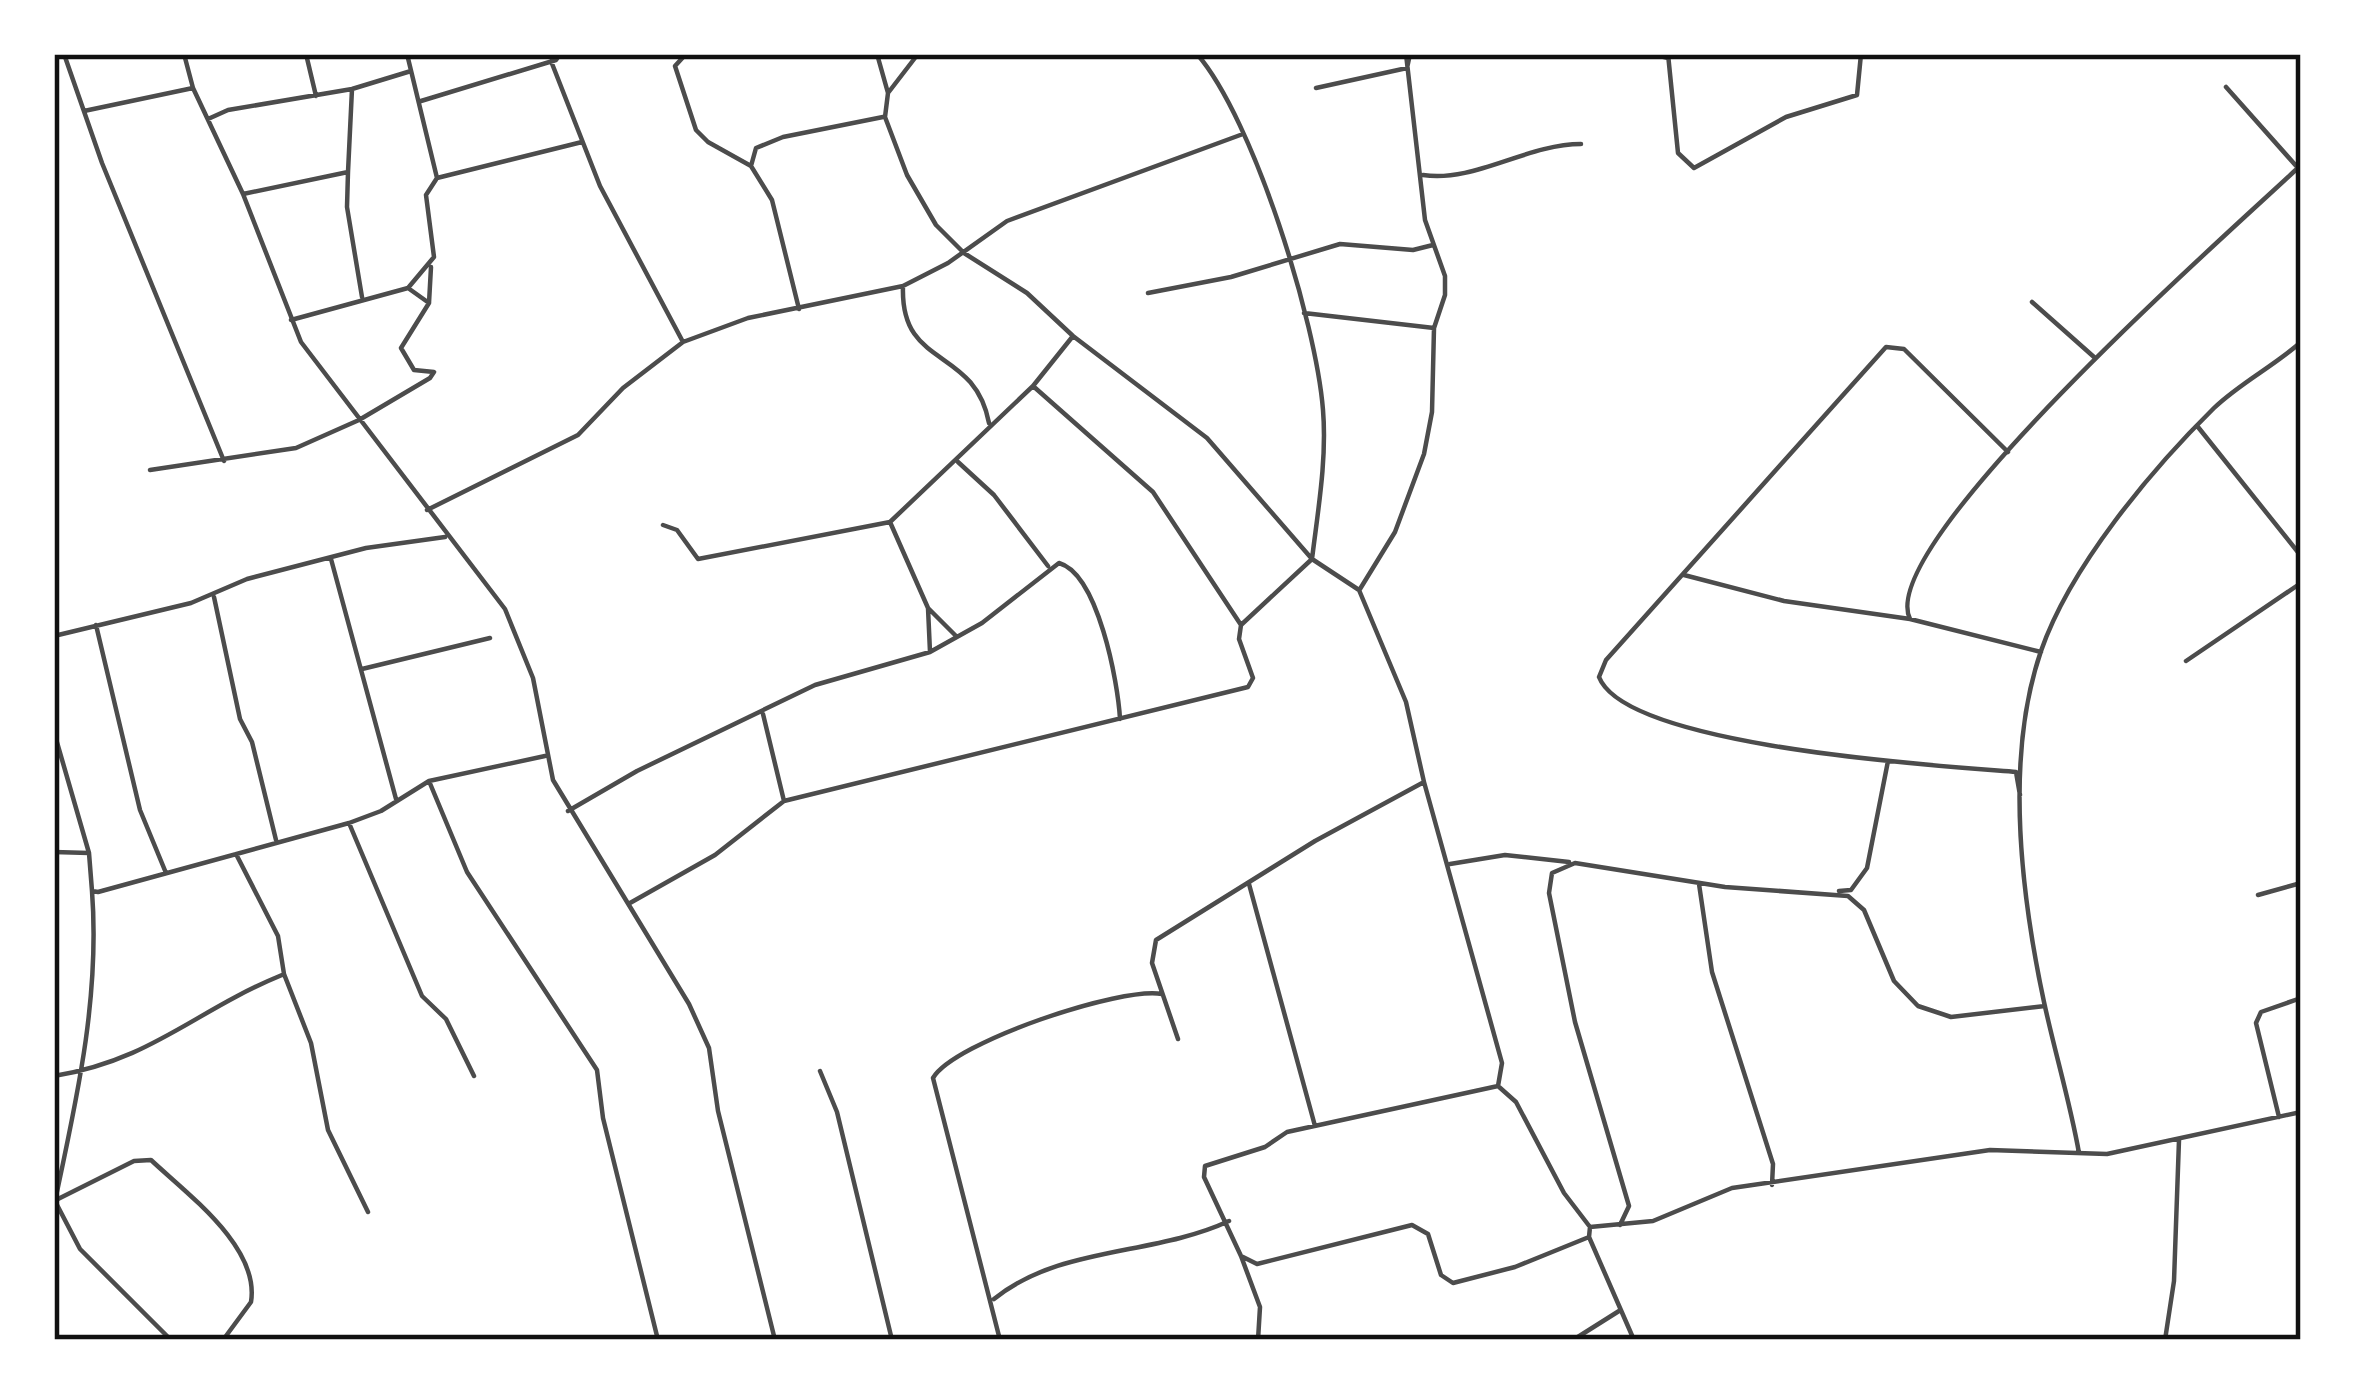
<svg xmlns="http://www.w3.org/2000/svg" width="2355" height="1394" font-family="'DejaVu Sans',sans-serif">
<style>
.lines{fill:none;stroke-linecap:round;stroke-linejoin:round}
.minor{stroke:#4c4c4c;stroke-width:4.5}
.neatline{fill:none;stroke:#111;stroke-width:4.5}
</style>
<rect width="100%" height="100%" fill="#fff"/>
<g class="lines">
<path class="minor" d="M 64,54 L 102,163 L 224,461
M 184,54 L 193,88 L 243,194 L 301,342 L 505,609 L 533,678 L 553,780 L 689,1004 L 709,1048 L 718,1111 L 775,1340
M 306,54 L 316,96
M 407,54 L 437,178 L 426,195 L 434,257 L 408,288
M 686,54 L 675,66 L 696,130 L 708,142 L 751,166 L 772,200 L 799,309
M 877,54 L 888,93 L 885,117 L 907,175 L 936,225 L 964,253 L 1027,293 L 1073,336 L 1207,438 L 1312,559 L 1359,590 L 1406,702 L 1424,782 L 1315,841 L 1156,940 L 1152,963 L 1178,1039
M 1197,54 C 1254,120 1316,322 1323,410 C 1327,459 1318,510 1312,559 L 1241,625
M 1652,54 L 1668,58
M 1668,54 L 1678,153 L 1694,168 L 1786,117 L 1857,95 L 1861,54
M 551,61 L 600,186 L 683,342
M 2226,87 L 2298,168
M 1316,88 L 1407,68 L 1410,54
M 888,93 L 918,54
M 421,101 L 556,60 L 560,54
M 84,111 L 193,88
M 208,119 L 228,110 L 352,89 L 411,71
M 751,166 L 756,148 L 783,137 L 883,117
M 348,172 L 347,207 L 362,297
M 1423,175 C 1474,183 1527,144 1581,144
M 437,178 L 582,142
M 243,194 L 348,172 L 352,89
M 903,286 C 900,370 974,345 989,423
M 1148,293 L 1231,277 L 1340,244 L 1413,250 L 1433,245
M 2032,302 L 2094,357
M 1304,313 L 1434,328
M 291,320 L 408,288 L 429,303
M 2198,427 L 2301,556
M 2008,452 L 1904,349 L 1886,347 L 1606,660 L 1599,677 C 1626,747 1942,766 2016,772 L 2020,795
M 958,462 L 994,495 L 1048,566
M 150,470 L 296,448 L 359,420 L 430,378 L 434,372 L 414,370 L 401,348 L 429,303 L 431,267
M 427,510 L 578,435 L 623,388 L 683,342 L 748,318 L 903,286 L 948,263 L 1007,221 L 1243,134
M 890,522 L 928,608 L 930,652
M 663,525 L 677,530 L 698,559 L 890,522 L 1033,386 L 1073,336
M 331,559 L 396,799
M 1684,575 L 1784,601 L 1910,619 L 2041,652
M 1360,589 L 1395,532 L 1424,454 L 1432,412 L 1434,328 L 1445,295 L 1445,276 L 1425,220 L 1406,54
M 214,597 L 240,719 L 252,742 L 276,840
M 928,608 L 957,637
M 1910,619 C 1873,544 2239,224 2301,165
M 96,625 L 140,810 L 166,873
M 54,636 L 191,603 L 247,579 L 366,548 L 445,537
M 2186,661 L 2301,583
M 362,669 L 490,638
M 763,714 L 784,801
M 54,732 L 89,853
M 429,781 L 467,872 L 597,1070 L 603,1118 L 658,1340
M 1424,782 L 1502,1063 L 1498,1086
M 568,811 L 637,771 L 815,685 L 930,652 L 982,623 L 1059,563 C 1098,574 1118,682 1120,719
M 349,823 L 422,996 L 446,1019 L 474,1076
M 54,852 L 89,853 L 92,891 L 98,892 L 349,823 L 381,811 L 429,781 L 545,756
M 236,854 L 278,936 L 284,974 L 311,1043 L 328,1130 L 368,1212
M 1450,864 L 1505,855 L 1569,862
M 1249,884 L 1315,1126
M 1699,884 L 1712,972 L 1773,1164 L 1772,1185
M 92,891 C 100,997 77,1098 55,1201 L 80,1249 L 171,1340
M 1839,891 L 1851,890 L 1867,868 L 1888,761
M 2258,895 L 2301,883
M 630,903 L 715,855 L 784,801 L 1248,687 L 1253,678 L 1239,639 L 1241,625 L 1153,492 L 1033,386
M 820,1071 L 837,1112 L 892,1340
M 54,1076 C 152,1060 194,1011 282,975
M 2279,1117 L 2256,1023 L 2261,1012 L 2301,998
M 2079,1153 C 2070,1102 2055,1053 2044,1002 C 2021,894 2004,758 2041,651 C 2070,567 2151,470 2214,408 C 2240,383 2274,366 2301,342
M 54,1201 L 134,1161 L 151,1160 C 187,1194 260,1247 251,1302 L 223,1340
M 1620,1225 L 1629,1206 L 1575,1022 L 1549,893 L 1552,873 L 1575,863 L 1725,887 L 1848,896 L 1864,910 L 1894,981 L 1918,1006 L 1951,1017 L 2045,1006
M 1590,1227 L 1564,1193 L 1516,1102 L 1498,1086 L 1287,1132 L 1265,1147 L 1205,1166 L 1204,1177 L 1241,1256 L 1257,1264 L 1412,1225 L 1428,1234 L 1441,1275 L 1453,1283 L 1515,1267 L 1589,1237 L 1590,1227 L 1653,1221 L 1732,1188 L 1990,1150 L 2107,1154 L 2301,1112
M 1589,1237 L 1634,1340
M 1241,1256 L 1260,1307 L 1258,1340
M 994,1299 C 1059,1246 1154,1256 1229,1221
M 1000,1340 L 933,1078 C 954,1042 1122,986 1162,994
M 1573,1340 L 1619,1311
M 2165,1340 L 2174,1281 L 2179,1140"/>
</g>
<rect width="2355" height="1394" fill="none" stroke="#ffffff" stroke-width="114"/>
<rect x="57" y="57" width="2241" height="1280" class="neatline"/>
</svg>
